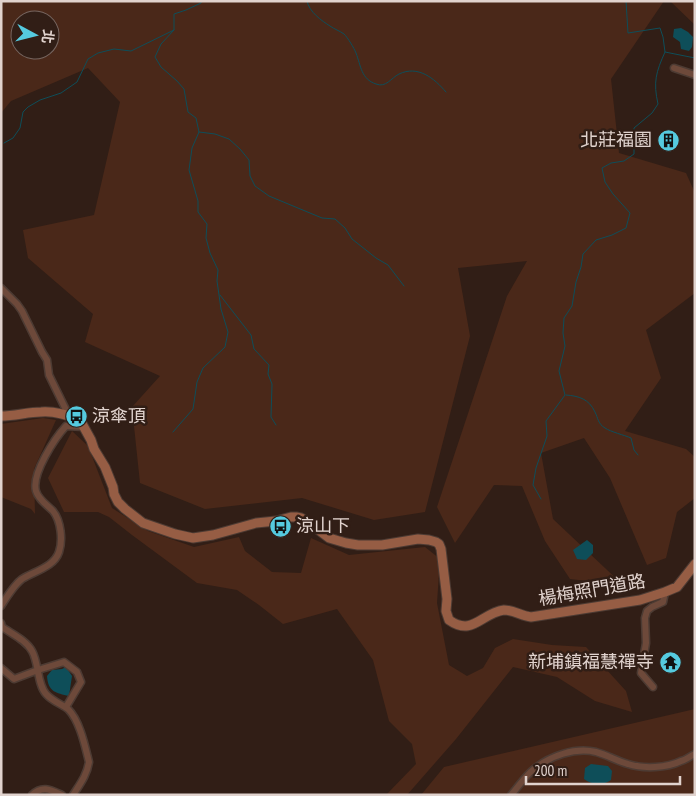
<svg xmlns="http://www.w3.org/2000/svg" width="696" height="796" font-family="'PT Sans Narrow','Noto Sans TC',sans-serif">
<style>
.green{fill:#4a2819;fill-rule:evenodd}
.water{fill:#0e4e59}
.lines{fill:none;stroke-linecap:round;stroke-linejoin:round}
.stream{stroke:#0e4e59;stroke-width:1}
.street-casing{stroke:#4d3b33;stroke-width:9}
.secondary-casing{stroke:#4d3b33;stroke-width:11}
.street{stroke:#6d493a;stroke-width:6}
.secondary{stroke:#965d44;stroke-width:9}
.labels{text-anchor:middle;stroke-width:5;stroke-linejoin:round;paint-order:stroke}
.poi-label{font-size:18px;fill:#e1d3ce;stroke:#311e16;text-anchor:end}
.street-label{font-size:18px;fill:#e1d3ce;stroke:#311e16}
</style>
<rect width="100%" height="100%" fill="#311e16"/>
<path class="green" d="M 1,1 L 664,1 L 611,79 L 619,153 L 686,173 L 695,193 L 695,293 L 646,330 L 661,378 L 625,431 L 686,449 L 695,457 L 695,498 L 677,512 L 666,558 L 647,565 L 610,478 L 584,438 L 541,453 L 553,519 L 623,585 L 570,579 L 545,541 L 522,486 L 494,485 L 455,543 L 437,507 L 507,296 L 527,261 L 458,268 L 470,336 L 425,512 L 374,520 L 302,498 L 205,509 L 140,483 L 132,407 L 160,376 L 85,342 L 93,314 L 28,258 L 23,230 L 94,215 L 120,102 L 88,68 L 11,101 L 1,113 ZM 20,20 L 50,20 L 50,50 L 20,50 Z
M 670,1 L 695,1 L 695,25 Z
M 43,418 L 56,420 L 34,469 L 35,514 L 31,509 L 1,497 L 1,424 Z
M 72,431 L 88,446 L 112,508 L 148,531 L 194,547 L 239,537 L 245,551 L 272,572 L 301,573 L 311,538 L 349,555 L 425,547 L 440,559 L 437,603 L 449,665 L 467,676 L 483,668 L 495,648 L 513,639 L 552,645 L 586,647 L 626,691 L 632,712 L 595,701 L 557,677 L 513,667 L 456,739 L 407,795 L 386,795 L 416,764 L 412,744 L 389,721 L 373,660 L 337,609 L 283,624 L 259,605 L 237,590 L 197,583 L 132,535 L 109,517 L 98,512 L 64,512 L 48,478 Z
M 695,709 L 695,795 L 421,795 L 444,767 Z"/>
<path class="water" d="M 681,28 L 688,32 L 693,37 L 692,47 L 689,51 L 681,49 L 680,42 L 673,37 L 674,29 Z
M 587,540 L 593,545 L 593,553 L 586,560 L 577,559 L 573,550 Z
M 66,667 L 72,676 L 69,696 C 56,693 48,692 47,676 L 52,670 L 62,669 Z
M 591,764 L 608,766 L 612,771 L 611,780 C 603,786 592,785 584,779 L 585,768 Z"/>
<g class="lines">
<path class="stream" d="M 307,1 C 309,12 322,21 330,26 C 334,29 340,31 344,34 C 348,38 354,48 356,53 C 361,66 361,79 376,84 C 386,88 391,78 399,74 C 418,65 434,78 446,92
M 626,1 L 628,33 L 660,28 L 663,37 L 665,52 L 695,58
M 199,132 L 215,134 L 229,139 L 240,149 L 249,160 L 250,176 L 255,186 L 269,196 L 322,218 L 335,219 L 345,228 L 352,239 L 376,258 L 388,265 L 404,286
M 4,143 L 13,138 L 20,128 L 23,112 L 28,107 L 40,100 L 61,93 L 77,82 L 88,59 L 98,53 L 114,49 L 131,51 L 174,30
M 220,295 L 251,335 L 254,349 L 269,365 L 268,374 L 272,384 L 271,417 L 276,425
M 566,395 C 579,396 589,399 595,412 C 598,418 598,424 605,428 C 611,432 624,435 631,438 L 634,450 L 638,455
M 173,432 L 193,409 L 197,382 L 203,368 L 225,347 L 228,332 L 221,309 L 217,281 L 218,270 L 210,253 L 206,238 L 207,224 L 198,212 L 198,201 L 189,170 L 192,148 L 199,132 L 196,118 L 188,112 L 184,89 L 177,81 L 161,67 L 155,57 L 161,44 L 174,30 L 174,14 L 186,10 L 201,3 L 202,1
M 541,499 L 533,485 L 536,468 L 547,436 L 546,421 L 565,395 L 559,371 L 565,346 L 563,333 L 564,318 L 572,306 L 576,282 L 581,267 L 583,254 L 596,240 L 612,235 L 626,228 L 630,213 L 613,194 L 605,182 L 602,168 L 611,163 L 624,161 L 634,154 L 634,128 L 652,113 L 658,104 C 653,82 656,72 665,52"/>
<defs>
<path id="street" d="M 674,68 L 695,75
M 1,288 L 17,304 L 22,311 L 42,352 L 47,360 L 49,375 L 69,416
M 1,606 C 6,598 15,584 22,579 C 35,571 54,567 59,552 C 63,540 61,521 53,511 C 47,505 38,499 36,491 C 31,474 55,438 66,426 L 84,427
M 1,623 L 2,627 C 12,634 26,640 32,651 C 39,663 37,684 46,694 C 52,701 61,704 68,709 C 80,721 85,746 89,762 C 87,775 80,784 73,795
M 1,668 L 14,679 L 38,670 L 64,662 L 77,672 L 81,682 L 66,707
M 653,687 L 641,673 L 646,643 L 645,618 L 647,611 L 652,607 L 663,602 L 665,592
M 32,795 C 42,785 51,790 62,795
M 511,795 C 519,786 525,776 534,769 C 550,756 575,747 596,752 C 607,755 617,761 628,764 C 643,769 667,768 681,761 C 686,760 690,756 695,754"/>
<path id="secondary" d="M 1,416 C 15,416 28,412 41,412 C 55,411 67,415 80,420 L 91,440 L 94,449 L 105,467 L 113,487 L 114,494 L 118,502 L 125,509 L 143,523 L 175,534 L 193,538 L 213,535 L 256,523 L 276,521 L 291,517 L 296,517 L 301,518 L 308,522 L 329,538 L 346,543 L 358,545 L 382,545 L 418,539 L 429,540 L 436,542 L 439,544 L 441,549 L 447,599 L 446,611 L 449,620 C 473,637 481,613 504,610 C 513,610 522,616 531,617 L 640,600 L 665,592 L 677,587 L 695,564"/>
</defs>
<use href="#street" class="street-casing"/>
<use href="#secondary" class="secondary-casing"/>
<use href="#street" class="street"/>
<use href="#secondary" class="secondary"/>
</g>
<defs>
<symbol id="building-disc" viewBox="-11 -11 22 22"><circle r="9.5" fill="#55cadf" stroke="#311e16"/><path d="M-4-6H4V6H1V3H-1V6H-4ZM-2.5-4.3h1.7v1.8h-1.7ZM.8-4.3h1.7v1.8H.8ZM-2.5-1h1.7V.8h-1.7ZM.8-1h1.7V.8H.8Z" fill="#111"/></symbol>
<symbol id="bus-disc" viewBox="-11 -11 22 22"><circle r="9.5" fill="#55cadf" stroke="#311e16"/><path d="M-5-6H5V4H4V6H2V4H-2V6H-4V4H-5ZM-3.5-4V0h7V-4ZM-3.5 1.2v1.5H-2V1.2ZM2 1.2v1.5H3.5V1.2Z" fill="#111"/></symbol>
<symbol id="temple-disc" viewBox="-11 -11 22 22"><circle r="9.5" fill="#55cadf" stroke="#311e16"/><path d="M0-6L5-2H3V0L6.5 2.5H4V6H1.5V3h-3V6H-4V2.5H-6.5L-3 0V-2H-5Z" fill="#111"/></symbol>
</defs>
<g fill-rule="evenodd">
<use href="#building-disc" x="656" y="128" width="25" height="25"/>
<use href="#bus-disc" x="64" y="404" width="25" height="25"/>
<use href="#bus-disc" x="268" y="514" width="25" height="25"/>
<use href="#temple-disc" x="658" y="650" width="25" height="25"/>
</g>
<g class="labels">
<g class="poi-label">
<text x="652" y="146">北莊福園</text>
<text x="92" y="422" text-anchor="start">涼傘頂</text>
<text x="296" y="532" text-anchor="start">涼山下</text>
<text x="654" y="668">新埔鎮福慧禪寺</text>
</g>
<g class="street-label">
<text transform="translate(592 590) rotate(-10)" y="6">楊梅照門道路</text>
</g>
</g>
<rect width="696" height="796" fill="none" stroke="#e1d3ce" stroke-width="5"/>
<g transform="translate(35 35) rotate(97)"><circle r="24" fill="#311e16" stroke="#776660"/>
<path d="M0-4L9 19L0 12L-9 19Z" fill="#55cadf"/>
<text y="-8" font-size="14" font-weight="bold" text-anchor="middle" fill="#e1d3ce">北</text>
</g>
<path d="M526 776v8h154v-8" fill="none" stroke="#e1d3ce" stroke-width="2.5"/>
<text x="534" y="776" font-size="15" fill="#e1d3ce" stroke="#311e16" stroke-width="4" paint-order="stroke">200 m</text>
</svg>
